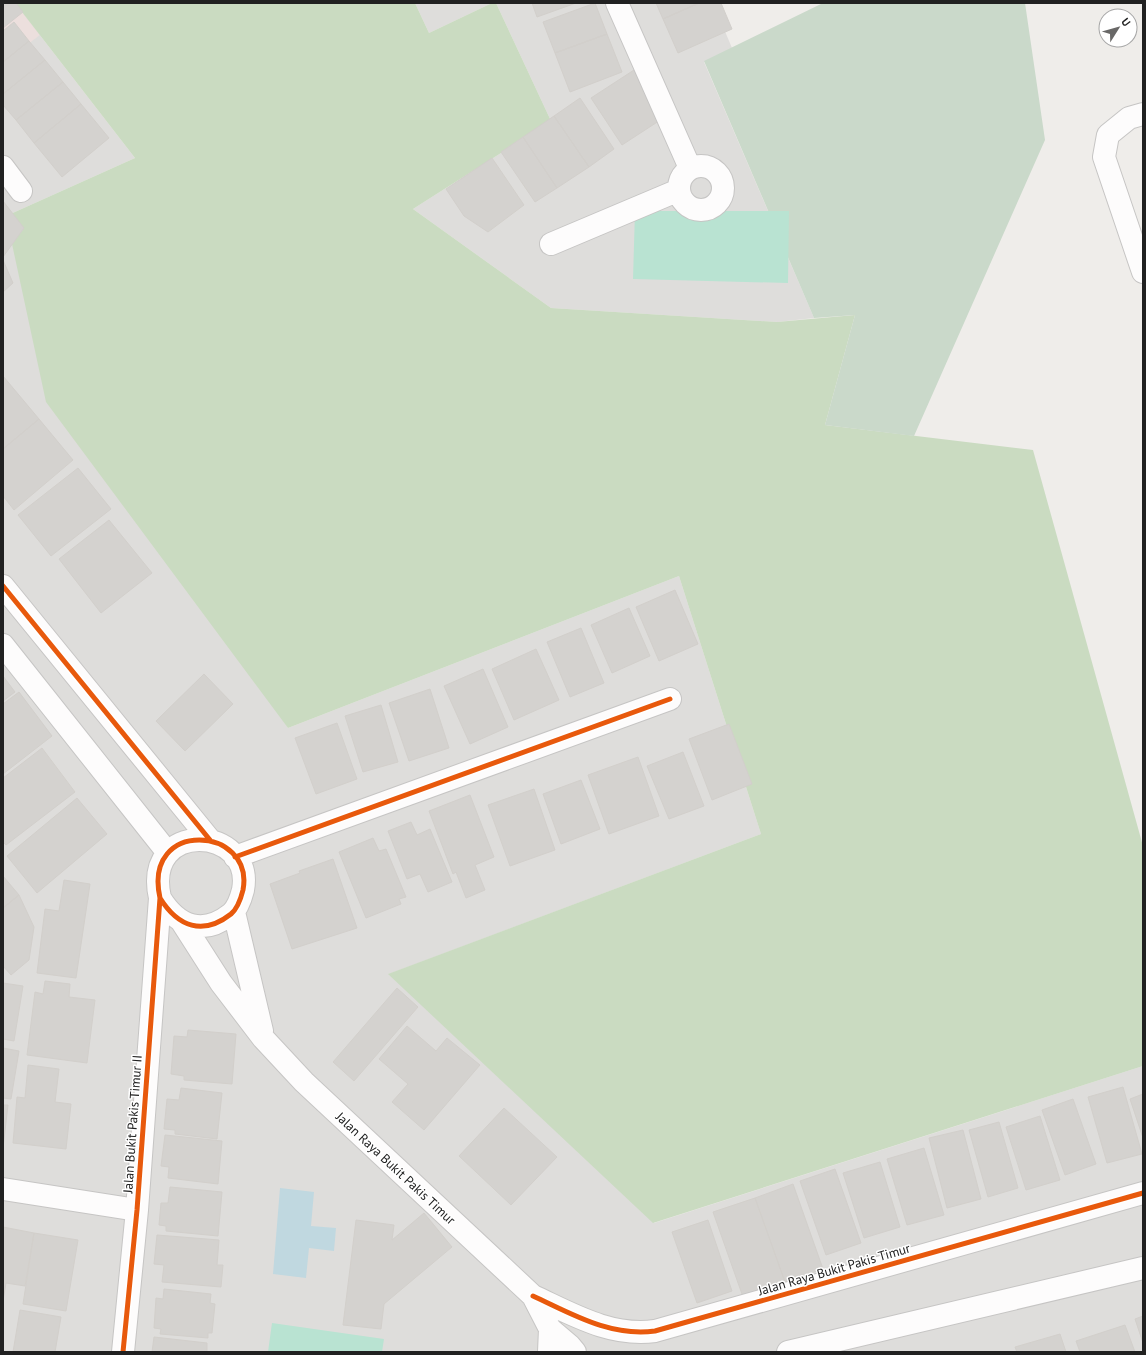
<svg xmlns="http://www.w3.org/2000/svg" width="1146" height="1355" font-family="'PT Sans',sans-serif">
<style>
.residential{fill:#dedddb}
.commercial{fill:#ecdfdd}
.forest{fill:#cadbc1}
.cemetery{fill:#cad9ca}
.pitch{fill:#b9e3d2}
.water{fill:#c0d8e0}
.building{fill:#d4d2cf;stroke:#d2cfcb}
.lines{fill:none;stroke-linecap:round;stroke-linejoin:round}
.minor-casing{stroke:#c6c5c4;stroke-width:24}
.minor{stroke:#fdfcfc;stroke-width:22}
.cycleway-casing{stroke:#fff;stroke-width:8}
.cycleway{stroke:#e8590c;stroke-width:5}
.labels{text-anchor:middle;stroke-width:3;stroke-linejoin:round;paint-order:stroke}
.street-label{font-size:13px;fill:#212121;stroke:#fff}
</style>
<rect width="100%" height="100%" fill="#efedea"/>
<path class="residential" d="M 3,3 L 15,3 L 135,158 L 6,216 L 288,728 L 679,576 L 761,834 L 389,974 L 654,1223 L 1143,1066 L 1143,1352 L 3,1352 Z
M 415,3 L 492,3 L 429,33 Z
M 496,3 L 713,3 L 732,48 L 704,62 L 814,318 L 777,322 L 551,308 L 413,209 L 551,121 Z"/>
<path class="commercial" d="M 3,3 L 15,3 L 40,35 L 3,63 Z"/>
<path class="forest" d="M 15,3 L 415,3 L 429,33 L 492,3 L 496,3 L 551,121 L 413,209 L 551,308 L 777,322 L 855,315 L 825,425 L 1033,450 L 1143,846 L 1143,1066 L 653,1223 L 388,974 L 761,834 L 679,576 L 288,728 L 46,402 L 6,216 L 135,158 Z"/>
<path class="cemetery" d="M 823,3 L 1025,3 L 1045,140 L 914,436 L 825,425 L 855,315 L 814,318 L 704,61 Z"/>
<path class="pitch" d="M 635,211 L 789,211 L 788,283 L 633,279 Z
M 272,1323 L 384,1339 L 382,1352 L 268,1352 Z"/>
<path class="water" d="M 280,1188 L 314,1192 L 311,1226 L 336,1228 L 334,1251 L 309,1248 L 306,1278 L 273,1274 Z"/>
<path class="building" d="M 3,3 L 16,3 L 23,12 L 3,28 Z
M 532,3 L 576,3 L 537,17 Z
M 595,3 L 607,34 L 555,53 L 543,22 Z
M 656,3 L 699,3 L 663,19 Z
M 699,3 L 721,3 L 732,29 L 678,53 L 663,19 Z
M 14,22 L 29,41 L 3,62 L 3,31 Z
M 607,34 L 622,72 L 570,92 L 555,53 Z
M 29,41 L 45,60 L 3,94 L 3,62 Z
M 45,60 L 63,82 L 16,120 L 3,105 L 3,94 Z
M 634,70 L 665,117 L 622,145 L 591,98 Z
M 63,82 L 81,104 L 34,143 L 16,120 Z
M 580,98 L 614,149 L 589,167 L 554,116 Z
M 81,104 L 109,138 L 62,177 L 34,143 Z
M 554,116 L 589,167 L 557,188 L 523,137 Z
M 523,137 L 557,188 L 535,202 L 501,152 Z
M 492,158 L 524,205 L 488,232 L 464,216 L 446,189 Z
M 3,201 L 24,228 L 3,257 Z
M 3,260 L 13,283 L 3,292 Z
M 3,376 L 39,419 L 3,449 Z
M 39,419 L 73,460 L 14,510 L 3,496 L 3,449 Z
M 78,468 L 111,509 L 51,556 L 18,515 Z
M 109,520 L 152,573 L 101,613 L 59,559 Z
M 675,590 L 698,644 L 659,661 L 636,607 Z
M 629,608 L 650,656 L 612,673 L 591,625 Z
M 581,628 L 604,683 L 570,697 L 547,642 Z
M 536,649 L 559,700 L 514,720 L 492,669 Z
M 483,669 L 508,727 L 470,744 L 444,686 Z
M 204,674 L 233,704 L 185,751 L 156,721 Z
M 3,676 L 15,692 L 3,701 Z
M 430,689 L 449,748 L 409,761 L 389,703 Z
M 19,692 L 52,736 L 3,774 L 3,704 Z
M 381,705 L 398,762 L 363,772 L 345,716 Z
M 337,723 L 357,779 L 316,794 L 295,738 Z
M 729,724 L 752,784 L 712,800 L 689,739 Z
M 42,748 L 75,792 L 6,845 L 3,842 L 3,778 Z
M 683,752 L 704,806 L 669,819 L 647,766 Z
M 638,757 L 659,816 L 609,834 L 588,775 Z
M 581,780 L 600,829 L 561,844 L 543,794 Z
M 534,789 L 555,850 L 510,866 L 488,805 Z
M 470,795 L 494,857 L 475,865 L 485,890 L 466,898 L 456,872 L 453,874 L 429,811 Z
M 77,798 L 107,834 L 37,893 L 7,856 Z
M 411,822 L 417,835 L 430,829 L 452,882 L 428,892 L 420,874 L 407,879 L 388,831 Z
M 373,838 L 379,851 L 386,849 L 406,897 L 399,899 L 401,904 L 366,918 L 339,852 Z
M 333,859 L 357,928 L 292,949 L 270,884 L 300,873 L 299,871 Z
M 3,876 L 19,895 L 3,908 Z
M 64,880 L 90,884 L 76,978 L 37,973 L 45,909 L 59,911 Z
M 19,895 L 34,927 L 29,960 L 11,975 L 3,966 L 3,908 Z
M 45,981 L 70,984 L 69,997 L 95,1000 L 87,1063 L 27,1055 L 35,992 L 43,994 Z
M 3,983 L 23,986 L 14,1041 L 3,1039 Z
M 397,988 L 418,1007 L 354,1081 L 333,1062 Z
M 407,1026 L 436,1051 L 447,1038 L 480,1065 L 424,1130 L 392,1102 L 408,1084 L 379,1059 Z
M 188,1030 L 236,1034 L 232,1084 L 184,1080 L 184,1076 L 171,1074 L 174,1036 L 187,1037 Z
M 3,1048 L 19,1051 L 11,1099 L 3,1098 Z
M 28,1065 L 59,1069 L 55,1102 L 71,1104 L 66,1149 L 13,1143 L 17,1097 L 25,1098 Z
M 1123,1087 L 1142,1154 L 1107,1163 L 1088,1097 Z
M 181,1088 L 222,1093 L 217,1139 L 175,1134 L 175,1130 L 164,1129 L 167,1099 L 179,1100 Z
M 1143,1094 L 1143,1138 L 1130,1099 Z
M 1073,1099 L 1096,1164 L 1065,1175 L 1042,1110 Z
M 3,1105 L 8,1105 L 3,1148 Z
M 504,1108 L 557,1157 L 511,1205 L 459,1156 Z
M 1040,1116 L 1060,1180 L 1026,1190 L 1006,1127 Z
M 999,1122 L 1018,1188 L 988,1197 L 969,1130 Z
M 963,1130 L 981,1199 L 947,1208 L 929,1138 Z
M 165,1135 L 222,1141 L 218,1184 L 168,1178 L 169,1167 L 161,1166 Z
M 924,1148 L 944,1215 L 907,1225 L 887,1159 Z
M 880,1162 L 900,1227 L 864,1238 L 843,1173 Z
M 835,1169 L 861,1243 L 826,1255 L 800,1181 Z
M 793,1184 L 823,1269 L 785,1282 L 755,1198 Z
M 170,1187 L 222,1192 L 218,1236 L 166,1231 L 166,1226 L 159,1225 L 161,1203 L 168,1203 Z
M 755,1198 L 785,1282 L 743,1297 L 713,1212 Z
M 424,1213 L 452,1247 L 384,1304 L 381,1329 L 343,1325 L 356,1220 L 394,1225 L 392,1240 Z
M 708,1220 L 732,1291 L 697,1303 L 672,1232 Z
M 3,1227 L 34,1233 L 25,1286 L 6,1283 L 3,1301 Z
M 34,1233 L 78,1240 L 66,1311 L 23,1304 Z
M 157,1235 L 219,1240 L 217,1265 L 223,1265 L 221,1287 L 162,1282 L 164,1265 L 154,1264 Z
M 164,1289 L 211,1294 L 210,1303 L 215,1304 L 212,1333 L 208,1333 L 208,1338 L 160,1334 L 161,1329 L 154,1328 L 156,1298 L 163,1299 Z
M 20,1310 L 61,1317 L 55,1352 L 13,1352 Z
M 1143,1316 L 1143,1343 L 1135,1319 Z
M 1125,1325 L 1135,1352 L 1080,1352 L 1076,1341 Z
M 1060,1334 L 1066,1352 L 1017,1352 L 1015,1347 Z
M 154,1337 L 207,1343 L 207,1352 L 152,1352 Z"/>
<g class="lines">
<defs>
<path id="minor" d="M 617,3 L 690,168
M 1143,114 L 1129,118 L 1108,135 L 1104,157 L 1143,272
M679 188a22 22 0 1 1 44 0a22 22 0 1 1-44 0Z
M 3,167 L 21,191
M 551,244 L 679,190
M 3,586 L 210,840
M 3,645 L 168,853
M 235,857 L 670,699
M 234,912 L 262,1031
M 182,922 L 221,983 L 263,1038 L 304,1082 L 533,1296 L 550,1329 L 570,1346 L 575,1352
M 3,1189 L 137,1210
M 533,1296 C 572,1314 610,1337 655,1331 L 1143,1193
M 123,1352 L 137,1210 L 160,898 C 142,818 255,826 243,890 C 241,898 238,908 231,914 C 203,936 178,927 160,898
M 549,1352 L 550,1329
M 788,1352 L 1143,1268"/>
</defs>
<use href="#minor" class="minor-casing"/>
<use href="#minor" class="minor"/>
<defs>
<path id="cycleway" d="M 3,586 L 210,840
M 235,857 L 670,699
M 533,1296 C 572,1314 610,1337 655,1331 L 1143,1193
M 123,1352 L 137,1210 L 160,898 C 142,818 255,826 243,890 C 241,898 238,908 231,914 C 203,936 178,927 160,898"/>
</defs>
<use href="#cycleway" class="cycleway-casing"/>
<use href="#cycleway" class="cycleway"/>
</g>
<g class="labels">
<g class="street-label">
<text transform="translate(132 1124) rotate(-86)" y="5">Jalan Bukit Pakis Timur II</text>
<text transform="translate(396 1168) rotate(43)" y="5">Jalan Raya Bukit Pakis Timur</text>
<text transform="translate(834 1269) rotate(-16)" y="5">Jalan Raya Bukit Pakis Timur</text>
</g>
</g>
<rect width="1146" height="1355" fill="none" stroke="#212121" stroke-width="8"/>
<g transform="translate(1118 28) rotate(53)"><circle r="19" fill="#ffffff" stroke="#a6a6a6"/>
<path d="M0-3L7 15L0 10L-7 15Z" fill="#696867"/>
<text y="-6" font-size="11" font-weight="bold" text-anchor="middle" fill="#212121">U</text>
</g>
</svg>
